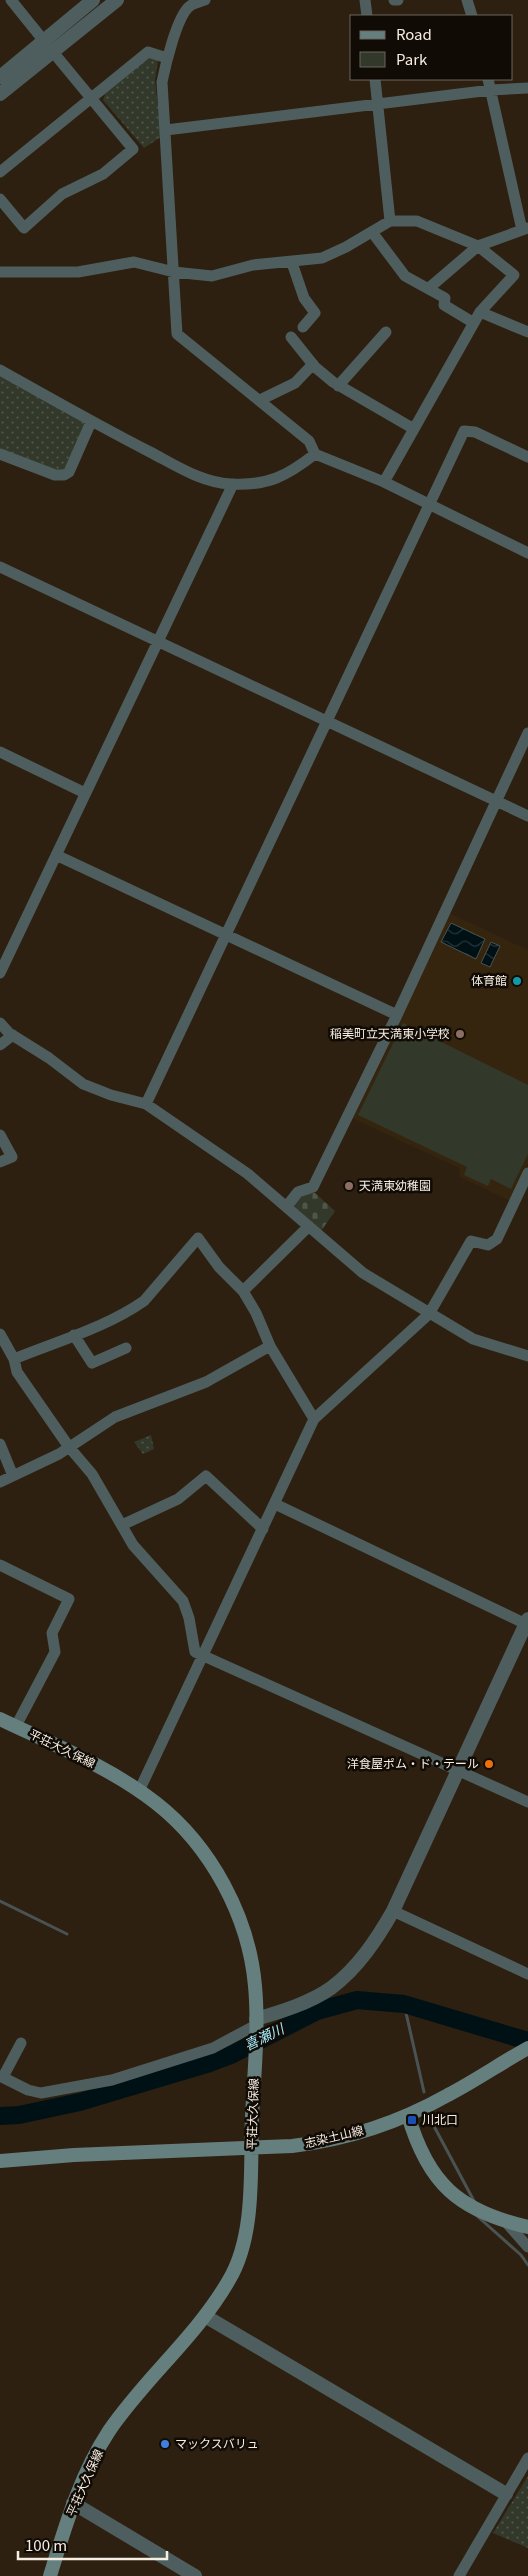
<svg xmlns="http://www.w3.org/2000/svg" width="528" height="2576" font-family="Georgia,'Noto Sans JP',serif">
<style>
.built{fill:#36250e}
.green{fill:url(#green-dots)}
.cemetery{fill:url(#cemetery-stones)}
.pitch{fill:#32392a}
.water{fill:url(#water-waves);stroke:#4a5354}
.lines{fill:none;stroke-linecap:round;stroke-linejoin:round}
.stream{stroke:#4a5354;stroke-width:3}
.river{stroke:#001116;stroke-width:18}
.minor{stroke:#4e5e5e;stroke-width:11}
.tertiary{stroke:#4e5e5e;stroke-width:14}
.secondary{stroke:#657f7f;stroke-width:14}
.culture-dot{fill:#0f9aa8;stroke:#110b05;stroke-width:2}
.education-dot{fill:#8d6e63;stroke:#110b05;stroke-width:2}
.food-dot{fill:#e8710a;stroke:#110b05;stroke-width:2}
.transit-dot{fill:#1a4fb4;stroke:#110b05;stroke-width:2}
.shop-dot{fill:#3f7fe0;stroke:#110b05;stroke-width:2}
.labels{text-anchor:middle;stroke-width:5;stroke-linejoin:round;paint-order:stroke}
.poi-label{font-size:12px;fill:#f6ede3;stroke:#110b05;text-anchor:end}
.street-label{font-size:12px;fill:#f6ede3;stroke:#110b05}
.water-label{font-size:14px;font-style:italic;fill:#a5ebfb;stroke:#110b05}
</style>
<defs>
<pattern id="green-dots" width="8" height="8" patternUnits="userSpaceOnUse" patternTransform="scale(1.25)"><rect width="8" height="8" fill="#32392a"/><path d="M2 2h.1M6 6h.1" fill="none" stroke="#505649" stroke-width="1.8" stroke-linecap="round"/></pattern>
<pattern id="cemetery-stones" width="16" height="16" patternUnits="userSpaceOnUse" patternTransform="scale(1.25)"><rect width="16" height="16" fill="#32392a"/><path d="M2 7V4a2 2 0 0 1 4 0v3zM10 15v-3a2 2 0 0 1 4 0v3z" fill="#505649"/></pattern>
<pattern id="water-waves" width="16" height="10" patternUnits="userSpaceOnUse" patternTransform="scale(1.25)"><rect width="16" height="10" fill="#001116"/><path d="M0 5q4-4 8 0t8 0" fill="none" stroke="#263438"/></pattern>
</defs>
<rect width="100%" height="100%" fill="#2d2010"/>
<path class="built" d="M 449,913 L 528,950 L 528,1164 L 511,1201 L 460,1177 L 459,1168 L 352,1118 Z"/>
<path class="green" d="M 152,57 L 158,61 L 155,80 L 161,137 L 144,148 L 103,100 L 105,94 L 146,60 Z
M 0,373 L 88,423 L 67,469 L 55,473 L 0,450 Z
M 151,1435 L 154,1449 L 143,1454 L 134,1442 Z
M 528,2476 L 528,2548 L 493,2533 Z"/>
<path class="cemetery" d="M 307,1193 L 315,1193 L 335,1211 L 321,1231 L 292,1208 L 297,1198 Z"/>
<path class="pitch" d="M 403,1023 L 528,1085 L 528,1154 L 511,1189 L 491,1179 L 488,1186 L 464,1175 L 467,1167 L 358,1115 Z"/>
<path class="water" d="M 451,923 L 485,939 L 476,959 L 441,942 Z
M 491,942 L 500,946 L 490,967 L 481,963 Z"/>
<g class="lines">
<path class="stream" d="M 0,1901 L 67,1934
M 404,2004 L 424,2092
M 428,2115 L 474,2201
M 476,2215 L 521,2255 L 528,2265"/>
<path class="river" d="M 0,2116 L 19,2115 L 80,2102 L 207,2064 L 233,2054 L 317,2011 L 357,2000 L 404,2004 L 528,2041"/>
<path class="minor" d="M 11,0 L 44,41
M 205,0 C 200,2 194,3 190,6 C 177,15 165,67 162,82 L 177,334 L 309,441 L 315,454
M 365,0 L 367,16
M 394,0 L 398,0
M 467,0 L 472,16
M 375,79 L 390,221
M 488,79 L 522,230
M 166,130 L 491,90 L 528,88
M 0,172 L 148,52 L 167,58
M 0,199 L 24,228 L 62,194 L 103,174 L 133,149 L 53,52
M 372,232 L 405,276 L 445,298 L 444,305 L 474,323
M 292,263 L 304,298 L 315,313 L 303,327
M 0,272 L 78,272 L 134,262 L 174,272 L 212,276 L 253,265 L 322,258 L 346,247 L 390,221 L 417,221 L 478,246 L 528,228
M 480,312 L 528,332
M 291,337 L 315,367 L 333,382 L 414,429
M 0,370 C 50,398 99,426 150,452 C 175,465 202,483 231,484 C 268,486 287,476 315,454 L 384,482 L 528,553
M 338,386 L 386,332
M 260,400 L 295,383 L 313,364
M 0,454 L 55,475 L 64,475 L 69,472 L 91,422
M 384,482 L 480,312 L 514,275 L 478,246 L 429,288
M 0,567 L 528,816
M 0,752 L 85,793
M 56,855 L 397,1015
M 0,973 L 233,484
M 0,1023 L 9,1033 L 49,1058 L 83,1084 L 111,1095 L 146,1104 L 248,1174 L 363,1273 L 473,1339 L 528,1356
M 0,1045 L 13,1035
M 146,1104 L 464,431 L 475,432 L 528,457
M 0,1135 L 12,1157 L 0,1162
M 287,1206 L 298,1192 L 313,1187 L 397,1015 L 528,733
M 309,1226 L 243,1291 L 256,1313 L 270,1346 L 314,1419
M 0,1334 L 14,1359 L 17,1372 L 69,1447 L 92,1474 L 133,1545 L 183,1601 L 189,1618 L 195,1652 L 528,1802
M 74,1335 L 92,1363 L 126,1348
M 14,1359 C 58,1341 105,1328 144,1301 L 198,1238 L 219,1267 L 243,1291
M 0,1444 L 13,1476
M 0,1482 L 59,1454 L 115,1417 L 206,1382 L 270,1346
M 275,1504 L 528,1625
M 122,1525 L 178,1499 L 206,1476 L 263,1529
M 0,1565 L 69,1599 L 52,1633 L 55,1652 L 16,1726
M 139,1791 L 314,1419 L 429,1314 L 471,1241 L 488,1245 L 497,1239 L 528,1173
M 393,1911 L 528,1974
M 0,2076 L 28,2090 L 41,2093 L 112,2080 L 213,2048 L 256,2025
M 3,2077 L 21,2043
M 505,2221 L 528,2247
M 459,2576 L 528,2458"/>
<path class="tertiary" d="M 0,77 L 93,0
M 0,94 L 117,0
M 256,2019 C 280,2012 310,2003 331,1988 C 358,1968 377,1939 393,1911 L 528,1619
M 205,2316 L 506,2494
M 73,2503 L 195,2576"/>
<path class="secondary" d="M 0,1719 C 52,1744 110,1767 156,1803 C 211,1846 249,1917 255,1986 C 259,2029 254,2074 252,2117 C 250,2168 256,2235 229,2280 C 197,2336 145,2378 109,2431 C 80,2475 65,2527 50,2576
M 408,2115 C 428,2184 459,2211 528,2227
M 0,2161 L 74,2155 L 292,2146 C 346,2140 400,2122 448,2095 C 475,2081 501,2063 528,2048"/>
</g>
<circle class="culture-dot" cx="517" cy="981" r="5"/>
<g class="education-dot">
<circle cx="460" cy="1034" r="5"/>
<circle cx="349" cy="1186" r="5"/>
</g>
<circle class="food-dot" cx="489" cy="1764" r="5"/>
<rect class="transit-dot" x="407" y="2115" width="10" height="10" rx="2.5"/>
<circle class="shop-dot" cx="165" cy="2444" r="5"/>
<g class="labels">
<g class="poi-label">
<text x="507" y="985">体育館</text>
<text x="450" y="1038">稲美町立天満東小学校</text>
<text x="359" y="1190" text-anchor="start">天満東幼稚園</text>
<text x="479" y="1768">洋食屋ポム・ド・テール</text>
<text x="422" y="2124" text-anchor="start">川北口</text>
<text x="175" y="2448" text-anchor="start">マックスバリュ</text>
</g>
<g class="street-label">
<text transform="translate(62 1749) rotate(26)" y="4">平荘大久保線</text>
<text transform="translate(253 2114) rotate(-88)" y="4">平荘大久保線</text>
<text transform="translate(334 2137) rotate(-13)" y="4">志染土山線</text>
<text transform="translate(85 2483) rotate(-66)" y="4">平荘大久保線</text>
</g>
<g class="water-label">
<text transform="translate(264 2037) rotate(-26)" y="5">喜瀬川</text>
</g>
</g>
<rect x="350" y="15" width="162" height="65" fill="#110b05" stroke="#6d655e"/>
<rect x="360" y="31" width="25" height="8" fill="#657f7f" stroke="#6d655e"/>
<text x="396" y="40" font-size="15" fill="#f6ede3">Road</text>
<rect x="360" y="52" width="25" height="15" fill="#32392a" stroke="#6d655e"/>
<text x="396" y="65" font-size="15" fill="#f6ede3">Park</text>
<path d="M18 2551v8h149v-8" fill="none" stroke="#f6ede3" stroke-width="2.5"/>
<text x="25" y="2551" font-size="15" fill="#f6ede3" stroke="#110b05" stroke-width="4" paint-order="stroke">100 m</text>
</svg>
